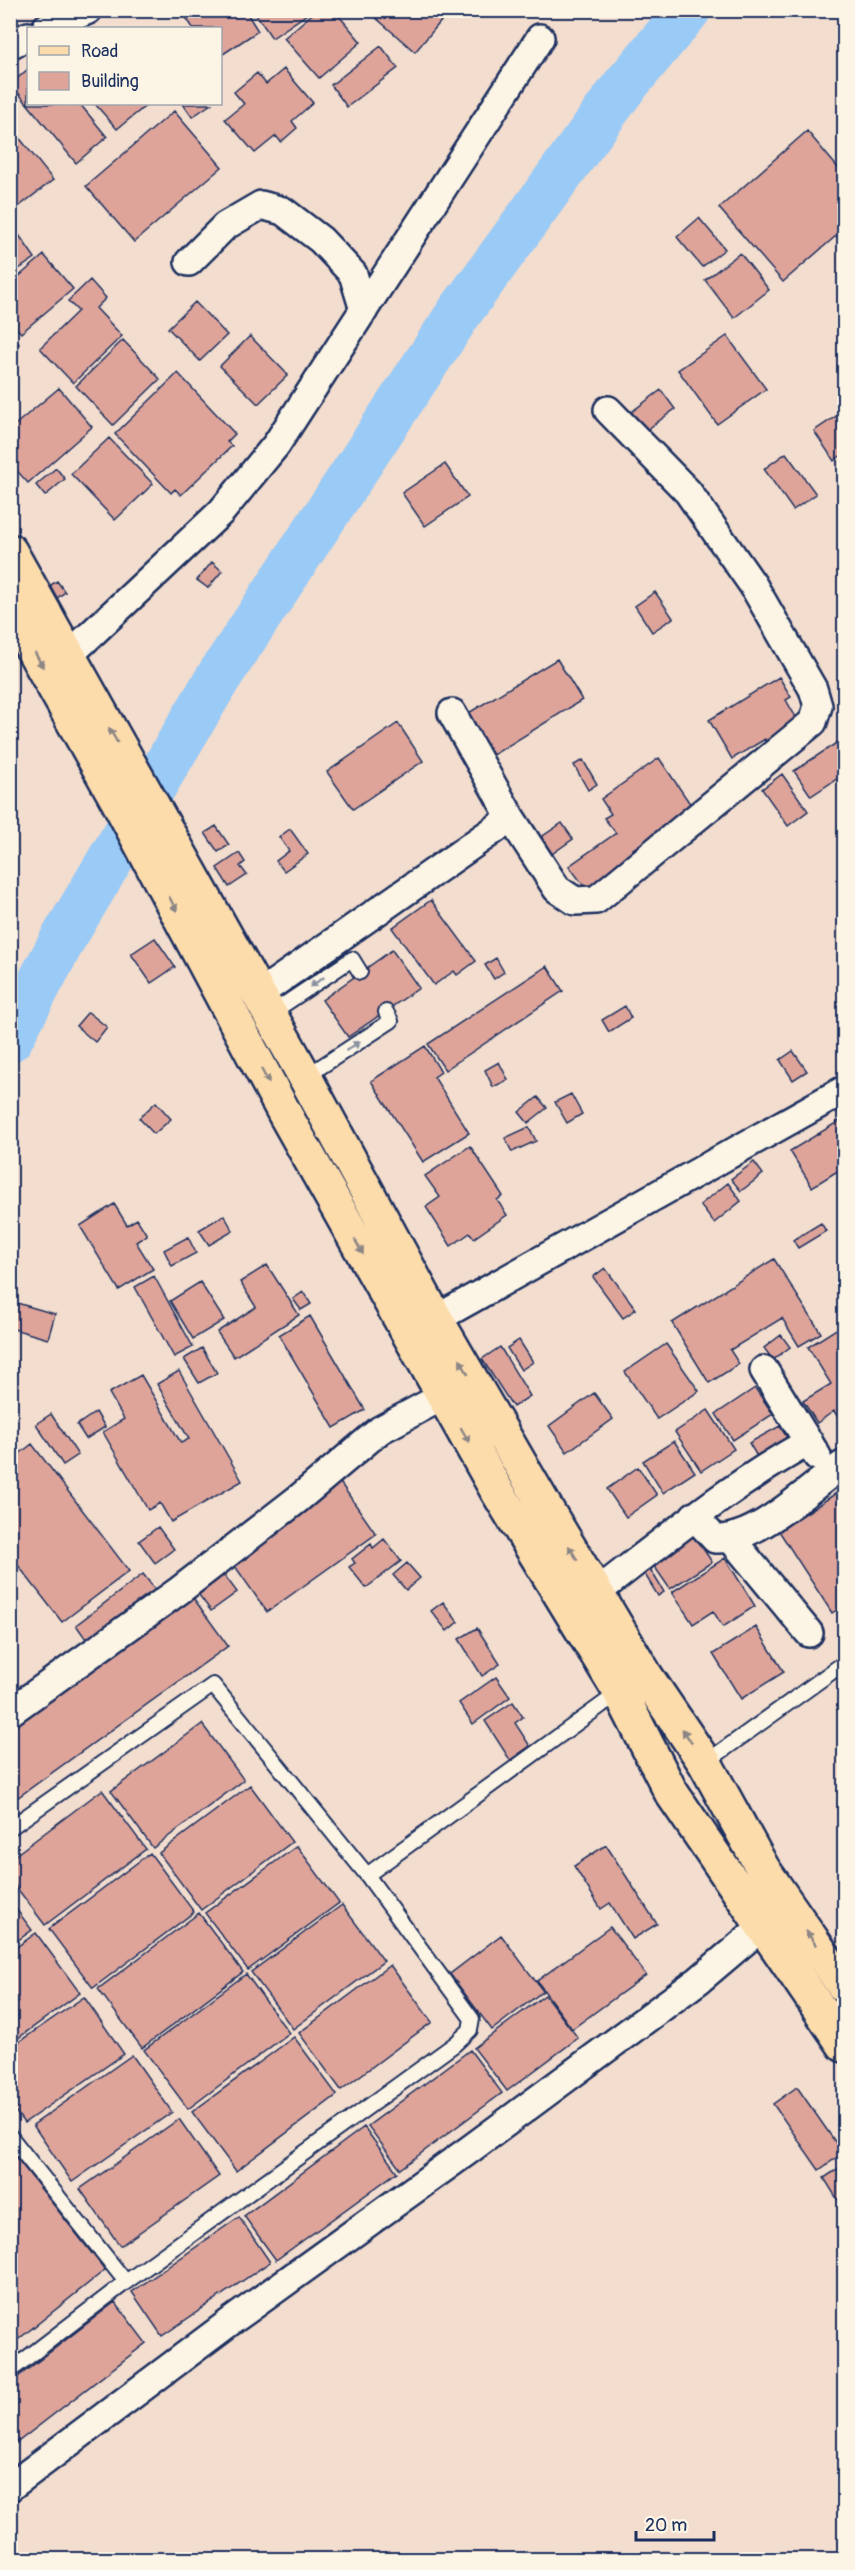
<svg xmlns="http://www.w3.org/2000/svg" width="855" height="2570" font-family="Pangolin,sans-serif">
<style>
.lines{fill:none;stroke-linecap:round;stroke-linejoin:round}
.river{stroke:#9acaf6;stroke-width:46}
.building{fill:#dea49a;stroke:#1b2f5e;stroke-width:1.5}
.lane-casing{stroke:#1b2f5e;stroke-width:18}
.street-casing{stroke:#1b2f5e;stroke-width:32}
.primary-casing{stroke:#1b2f5e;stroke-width:38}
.lane{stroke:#fcf5e5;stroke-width:14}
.street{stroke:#fcf5e5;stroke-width:27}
.primary{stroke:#fddcac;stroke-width:33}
.oneway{fill:#8c8685}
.oneway2{fill:#8c92a2}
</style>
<rect width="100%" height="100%" fill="#f3ddce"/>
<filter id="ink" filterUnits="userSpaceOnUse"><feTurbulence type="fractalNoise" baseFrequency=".0167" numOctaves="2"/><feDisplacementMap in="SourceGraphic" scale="12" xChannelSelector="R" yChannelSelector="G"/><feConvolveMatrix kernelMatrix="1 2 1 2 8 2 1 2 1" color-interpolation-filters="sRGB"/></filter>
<g filter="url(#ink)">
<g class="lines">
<path class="river" d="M 10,1039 L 63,939 L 218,678 L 459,313 L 623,88 L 688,10"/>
</g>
<path class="building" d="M 181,10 L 245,10 L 258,31 L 220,56 L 220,28 L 193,28 Z
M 253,10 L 304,10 L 307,14 L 272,38 Z
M 317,10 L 334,10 L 361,42 L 319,78 L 284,38 Z
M 367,10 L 431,10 L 442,20 L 415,52 Z
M 381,46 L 398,68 L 347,107 L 331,85 Z
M 28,69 L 28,104 L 80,104 L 107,137 L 76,163 L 11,84 Z
M 284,69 L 313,103 L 292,121 L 297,128 L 281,142 L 276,136 L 255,153 L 225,119 L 244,104 L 234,92 L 257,73 L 266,84 Z
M 95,104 L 148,104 L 117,129 Z
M 183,104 L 211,104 L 192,117 Z
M 174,111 L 222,167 L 134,242 L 86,186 Z
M 10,126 L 53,180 L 13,211 L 10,208 Z
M 807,131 L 844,175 L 844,229 L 783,282 L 719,208 Z
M 699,218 L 725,249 L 702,267 L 677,237 Z
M 10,222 L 35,258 L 10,275 Z
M 740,253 L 769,290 L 734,318 L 705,280 Z
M 44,255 L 73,289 L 21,333 L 10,321 L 10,284 Z
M 90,280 L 106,298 L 96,308 L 122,336 L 73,383 L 40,348 L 78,311 L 68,301 Z
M 195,302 L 227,335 L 200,361 L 168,328 Z
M 10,333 L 19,344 L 10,350 Z
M 250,336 L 288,375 L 258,404 L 220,366 Z
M 727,336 L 766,389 L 717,424 L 678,370 Z
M 123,340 L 160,379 L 113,425 L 76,386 Z
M 178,373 L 235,434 L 227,442 L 232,446 L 181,495 L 175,489 L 171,493 L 115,434 Z
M 59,388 L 92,427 L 28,483 L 10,463 L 10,429 Z
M 661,390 L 675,409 L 644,432 L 630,413 Z
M 844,411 L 844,453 L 834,461 L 814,431 Z
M 109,438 L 153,484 L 115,520 L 71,474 Z
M 786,453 L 816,494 L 793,510 L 764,469 Z
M 445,464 L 468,497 L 425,526 L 402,493 Z
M 56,468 L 65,479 L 45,496 L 36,485 Z
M 212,562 L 222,571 L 208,588 L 197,580 Z
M 57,581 L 65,592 L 52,602 L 43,590 Z
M 655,592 L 673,618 L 652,632 L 635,606 Z
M 557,659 L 582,700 L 493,755 L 467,714 Z
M 779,677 L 791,697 L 786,700 L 801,726 L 769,746 L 765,739 L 732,759 L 709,720 Z
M 398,723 L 423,761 L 353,809 L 327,772 Z
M 844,738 L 844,774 L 811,796 L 794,771 Z
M 659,758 L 693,808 L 633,849 L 637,855 L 587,890 L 569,866 L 616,833 L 604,818 L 611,814 L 601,799 Z
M 583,760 L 597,784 L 588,790 L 574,765 Z
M 782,774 L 808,811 L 788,826 L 762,789 Z
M 562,823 L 573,839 L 549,856 L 537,840 Z
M 216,826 L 229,845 L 218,852 L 205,833 Z
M 290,829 L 308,854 L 284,871 L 276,861 L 289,851 L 279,837 Z
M 239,853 L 245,862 L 240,866 L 247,875 L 229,887 L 217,868 Z
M 431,900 L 476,961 L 457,975 L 454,971 L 434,985 L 392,928 Z
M 155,938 L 175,967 L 151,983 L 131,954 Z
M 392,950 L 419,988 L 348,1037 L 322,1000 Z
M 496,958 L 504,972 L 494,979 L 485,965 Z
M 547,966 L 563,991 L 445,1070 L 428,1044 Z
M 625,1006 L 631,1018 L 609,1032 L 602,1020 Z
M 88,1012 L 107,1027 L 95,1042 L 76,1026 Z
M 425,1046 L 441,1072 L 434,1077 L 469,1133 L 423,1162 L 371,1081 Z
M 793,1051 L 807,1071 L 793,1080 L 780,1060 Z
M 499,1062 L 508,1080 L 493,1087 L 485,1070 Z
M 571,1094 L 582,1114 L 567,1123 L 555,1102 Z
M 538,1097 L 547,1108 L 528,1123 L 519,1112 Z
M 156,1102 L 171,1119 L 154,1134 L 139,1118 Z
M 844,1118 L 844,1167 L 812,1187 L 790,1151 Z
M 529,1127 L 536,1141 L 512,1152 L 505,1138 Z
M 470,1146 L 503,1196 L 497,1200 L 507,1215 L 474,1238 L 470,1233 L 451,1246 L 426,1207 L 440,1197 L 425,1176 Z
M 754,1162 L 763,1174 L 741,1191 L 731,1179 Z
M 728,1183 L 741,1201 L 714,1223 L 700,1205 Z
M 114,1204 L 127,1225 L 137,1219 L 147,1235 L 136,1242 L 153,1269 L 119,1290 L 80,1226 Z
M 224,1215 L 233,1231 L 209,1245 L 199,1230 Z
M 821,1223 L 826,1231 L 798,1248 L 793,1240 Z
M 188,1237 L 196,1253 L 172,1266 L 164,1250 Z
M 774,1259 L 821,1333 L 799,1346 L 782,1318 L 730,1350 L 739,1364 L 709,1383 L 672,1323 Z
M 267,1265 L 299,1315 L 234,1357 L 217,1332 L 256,1307 L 240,1282 Z
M 605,1268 L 636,1309 L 623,1318 L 593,1277 Z
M 154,1276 L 193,1347 L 174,1357 L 135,1287 Z
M 200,1282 L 224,1320 L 193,1339 L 170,1301 Z
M 303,1292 L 311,1304 L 301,1310 L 293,1299 Z
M 10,1301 L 55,1314 L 48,1339 L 10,1328 Z
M 310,1316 L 365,1410 L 334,1428 L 279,1335 Z
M 844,1324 L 844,1427 L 834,1411 L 817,1423 L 803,1401 L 831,1384 L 808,1347 Z
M 781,1335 L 790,1347 L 773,1360 L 764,1348 Z
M 519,1340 L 533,1362 L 521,1370 L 507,1348 Z
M 666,1344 L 699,1391 L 657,1419 L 625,1372 Z
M 500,1347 L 530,1396 L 513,1407 L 482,1359 Z
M 202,1348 L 217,1373 L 199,1383 L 184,1359 Z
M 179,1371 L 242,1481 L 171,1522 L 160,1503 L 148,1510 L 103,1432 L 124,1419 L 109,1393 L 141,1375 L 181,1443 L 189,1439 L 157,1384 Z
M 755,1388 L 773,1414 L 733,1440 L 716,1414 Z
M 594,1393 L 613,1419 L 567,1452 L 549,1426 Z
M 708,1410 L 734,1449 L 701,1471 L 675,1432 Z
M 96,1412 L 105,1427 L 86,1439 L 77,1425 Z
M 51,1414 L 78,1455 L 63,1465 L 36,1424 Z
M 780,1426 L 789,1441 L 758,1458 L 749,1443 Z
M 674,1441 L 695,1472 L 663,1493 L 643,1461 Z
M 32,1444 L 129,1571 L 62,1622 L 10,1555 L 10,1461 Z
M 638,1467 L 657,1495 L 626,1517 L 607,1489 Z
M 339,1481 L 376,1534 L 267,1612 L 230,1559 Z
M 844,1488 L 844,1605 L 832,1613 L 779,1531 Z
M 158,1527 L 174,1549 L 155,1563 L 139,1541 Z
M 694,1535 L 712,1562 L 670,1589 L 652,1563 Z
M 384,1539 L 401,1561 L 366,1588 L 349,1567 L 355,1563 L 352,1559 L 371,1544 L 373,1548 Z
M 725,1558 L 755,1606 L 723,1627 L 713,1611 L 693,1624 L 672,1592 Z
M 407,1563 L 420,1578 L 406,1590 L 393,1575 Z
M 647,1564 L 664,1592 L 658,1596 L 641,1568 Z
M 219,1568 L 237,1592 L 211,1611 L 193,1587 Z
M 143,1574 L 161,1597 L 93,1649 L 76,1625 Z
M 189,1592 L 228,1646 L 10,1803 L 10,1721 Z
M 443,1602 L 458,1622 L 447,1631 L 431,1611 Z
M 756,1627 L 784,1672 L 741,1699 L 713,1654 Z
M 477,1628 L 500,1664 L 482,1676 L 459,1639 Z
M 496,1677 L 510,1697 L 473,1724 L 459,1703 Z
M 513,1702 L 523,1717 L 515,1723 L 530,1746 L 510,1760 L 485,1721 Z
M 202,1724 L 244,1780 L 153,1848 L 111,1791 Z
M 250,1785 L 292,1842 L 201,1910 L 159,1853 Z
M 102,1790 L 146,1849 L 45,1925 L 10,1879 L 10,1859 Z
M 606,1845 L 657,1924 L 633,1939 L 610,1903 L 601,1909 L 574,1866 Z
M 297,1846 L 339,1903 L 248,1970 L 205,1913 Z
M 150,1853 L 194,1912 L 93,1988 L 49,1929 Z
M 10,1901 L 32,1930 L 10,1946 Z
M 342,1905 L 384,1961 L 293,2029 L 251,1972 Z
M 199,1913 L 243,1972 L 142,2048 L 98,1989 Z
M 610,1927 L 646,1975 L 572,2029 L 537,1981 Z
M 36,1933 L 80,1993 L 10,2044 L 10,1952 Z
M 501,1935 L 543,1991 L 492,2030 L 450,1974 Z
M 390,1965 L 432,2022 L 341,2090 L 299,2033 Z
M 246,1974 L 289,2033 L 188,2109 L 144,2050 Z
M 545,1995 L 578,2038 L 507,2091 L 474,2048 Z
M 84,1997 L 124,2054 L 24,2123 L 10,2104 L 10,2048 Z
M 294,2037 L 337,2095 L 236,2171 L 192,2112 Z
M 470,2050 L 502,2093 L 400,2169 L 368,2126 Z
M 132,2055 L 172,2112 L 72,2182 L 33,2125 Z
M 797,2087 L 843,2153 L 819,2170 L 773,2104 Z
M 179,2119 L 219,2176 L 120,2246 L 80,2189 Z
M 364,2127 L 397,2172 L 276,2260 L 244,2216 Z
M 15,2156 L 105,2270 L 10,2346 L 10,2159 Z
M 844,2165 L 844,2210 L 824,2178 Z
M 239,2217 L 270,2262 L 162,2336 L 132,2292 Z
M 115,2302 L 146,2343 L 10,2448 L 10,2383 Z"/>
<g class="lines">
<defs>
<path id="lane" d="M 270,1014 L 352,959 L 360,972
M 305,1077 L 391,1021 L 386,1012
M 705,1763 L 844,1663
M 10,1828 L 213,1685 L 367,1875 L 472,2019 L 470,2030 L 455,2044 L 126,2282 L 10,2371
M 367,1875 L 621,1691
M 10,2136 L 126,2282"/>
<path id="street" d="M 46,28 L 88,10
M 10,45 L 28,36
M 189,262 L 225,226 L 261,205 L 283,211 L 321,240 L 353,274 L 364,310
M 68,656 L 221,512 L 276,445 L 540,38
M 452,713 L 511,818 L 557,889 L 575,901 L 596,900 L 813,722 L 818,706 L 813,689 L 753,585 L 688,492 L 608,410
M 259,994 L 511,818
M 436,1319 L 844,1090
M 764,1370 L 817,1456
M 694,1516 L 715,1539 C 758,1541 809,1487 844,1464
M 732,1540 L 809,1633
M 596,1593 C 666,1539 732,1484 809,1442
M 10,1712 L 180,1590 L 298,1499 L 380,1430 L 443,1396
M 10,2487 L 230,2322 L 469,2150 L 699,1980 L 764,1925 L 780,1915"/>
<path id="primary" d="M 10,551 L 305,1077 L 436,1319 L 547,1510 L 646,1676 L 705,1763 L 763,1869 L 844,1986
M 10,609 L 120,805 L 286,1116 L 496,1489 L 620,1692 L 671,1792 L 844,2045"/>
</defs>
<use href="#lane" class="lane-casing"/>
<use href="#street" class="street-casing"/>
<use href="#primary" class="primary-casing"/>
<use href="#lane" class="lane"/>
<use href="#street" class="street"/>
<use href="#primary" class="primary"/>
</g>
<defs><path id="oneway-solid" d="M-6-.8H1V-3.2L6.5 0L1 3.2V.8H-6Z" transform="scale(1.5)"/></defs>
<g class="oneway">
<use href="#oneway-solid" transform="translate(39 660) rotate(61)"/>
<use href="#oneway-solid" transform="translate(113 735) rotate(-120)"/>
<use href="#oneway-solid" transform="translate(173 904) rotate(62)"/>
<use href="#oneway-solid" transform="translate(265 1076) rotate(62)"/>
<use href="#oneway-solid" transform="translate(359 1247) rotate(61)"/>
<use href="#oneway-solid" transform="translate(464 1367) rotate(-120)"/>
<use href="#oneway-solid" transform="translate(465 1435) rotate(60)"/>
<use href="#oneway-solid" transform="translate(573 1553) rotate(-121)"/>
<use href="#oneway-solid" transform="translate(687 1736) rotate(-124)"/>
<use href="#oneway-solid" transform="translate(811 1938) rotate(-124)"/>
</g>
<g class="oneway2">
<use href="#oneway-solid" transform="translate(317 982) rotate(146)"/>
<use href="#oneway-solid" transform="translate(353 1046) rotate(-33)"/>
</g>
</g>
<rect width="855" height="2570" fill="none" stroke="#fcf5e5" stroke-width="36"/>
<rect x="18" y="18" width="819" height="2534" fill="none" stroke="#1b2f5e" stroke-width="2" filter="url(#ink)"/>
<rect x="27" y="27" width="195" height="78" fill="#fcf5e5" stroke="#a2a6af" stroke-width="1.5"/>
<rect x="39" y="46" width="30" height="9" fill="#fddcac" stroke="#a2a6af" stroke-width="1.5"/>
<text x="81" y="57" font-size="18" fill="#1b2f5e">Road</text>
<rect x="39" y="72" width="30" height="18" fill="#dea49a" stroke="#a2a6af" stroke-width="1.5"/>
<text x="81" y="87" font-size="18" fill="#1b2f5e">Building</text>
<path d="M636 2531v9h78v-9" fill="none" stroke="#1b2f5e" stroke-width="3"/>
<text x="645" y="2531" font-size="18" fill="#1b2f5e" stroke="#fcf5e5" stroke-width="4.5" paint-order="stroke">20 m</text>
</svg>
